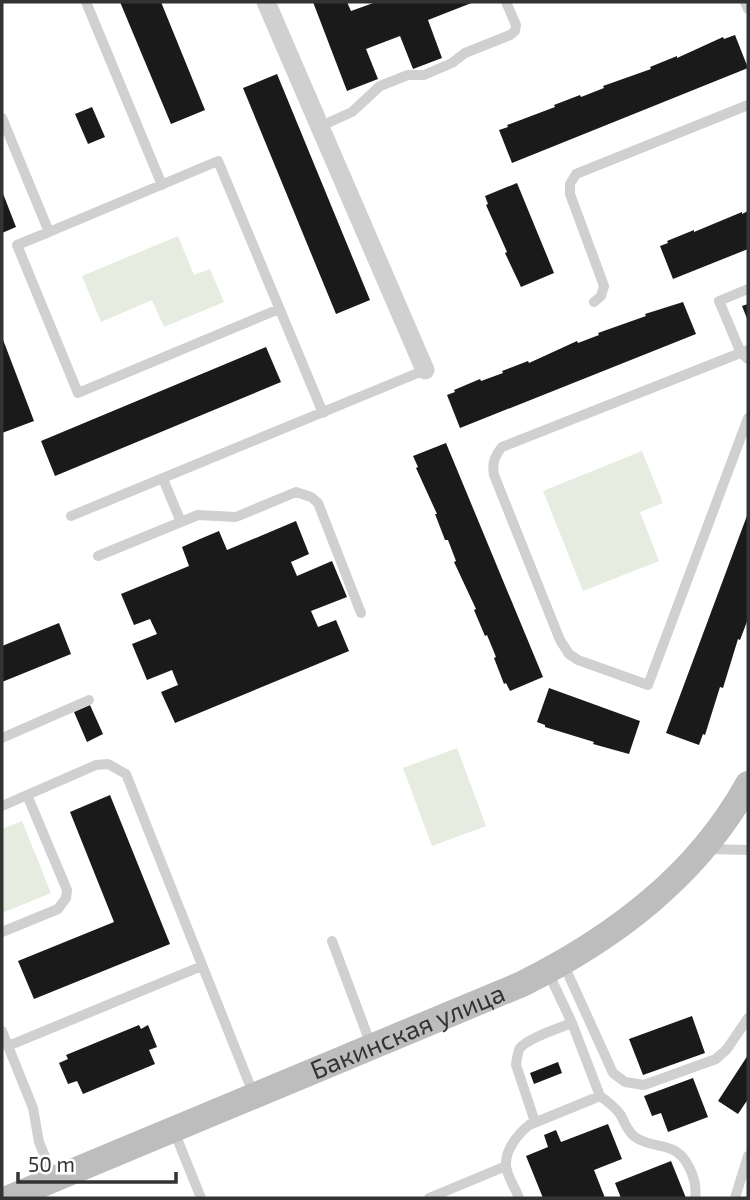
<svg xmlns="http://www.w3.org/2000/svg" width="750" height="1200" font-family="'Exo 2',sans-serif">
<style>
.green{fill:#e6ecdf}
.building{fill:#1a1a1a}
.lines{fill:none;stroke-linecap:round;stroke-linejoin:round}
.lane{stroke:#d0d0d0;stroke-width:10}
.street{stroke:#d0d0d0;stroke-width:19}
.secondary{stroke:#bdbdbd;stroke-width:26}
.labels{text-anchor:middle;stroke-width:7;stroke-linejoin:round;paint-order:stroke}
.street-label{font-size:26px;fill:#333;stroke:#fff}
</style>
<rect width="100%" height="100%" fill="#fff"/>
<path class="green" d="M 178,236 L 194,275 L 210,269 L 224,302 L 164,327 L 152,300 L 101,322 L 82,276 Z
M 642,451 L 663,503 L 640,512 L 659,561 L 583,591 L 543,491 Z
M 457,748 L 486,826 L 432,846 L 403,768 Z
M 22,821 L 51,893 L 2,913 L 2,829 Z"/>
<path class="building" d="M 120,2 L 161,2 L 205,110 L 171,124 Z
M 313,2 L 347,2 L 351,11 L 376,2 L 474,2 L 428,20 L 442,58 L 413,69 L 400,36 L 366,49 L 378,79 L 347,91 Z
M 735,35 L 748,68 L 512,163 L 499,130 L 508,127 L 507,125 L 555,107 L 554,105 L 580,95 L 581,97 L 604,88 L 603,86 L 651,69 L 650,67 L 677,56 L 677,58 L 723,37 L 724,39 Z
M 277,74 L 370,300 L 336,314 L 243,88 Z
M 92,107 L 105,137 L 88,144 L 75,114 Z
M 517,183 L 554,273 L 521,287 L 505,253 L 507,252 L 486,205 L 488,204 L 485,196 Z
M 2,191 L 16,227 L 2,233 Z
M 748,211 L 748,249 L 673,279 L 660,246 L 668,243 L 667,241 L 694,230 L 694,232 L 742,212 L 742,214 Z
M 683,302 L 696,334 L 460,428 L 447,395 L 455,392 L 454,390 L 480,379 L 481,381 L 503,373 L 502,371 L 528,361 L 529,363 L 577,341 L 578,343 L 599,335 L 598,333 L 646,316 L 645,314 Z
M 748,304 L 748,321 L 742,306 Z
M 2,337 L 34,421 L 2,433 Z
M 266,347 L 281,382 L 55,476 L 41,441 Z
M 446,443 L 543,677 L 510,691 L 506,683 L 504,684 L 494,658 L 496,657 L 487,635 L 485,636 L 474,610 L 476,609 L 454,562 L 456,561 L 448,540 L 445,540 L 435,514 L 437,514 L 416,468 L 418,467 L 413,456 Z
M 748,513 L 748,619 L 740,640 L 738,639 L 723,688 L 720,687 L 705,735 L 703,734 L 699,745 L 666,733 Z
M 296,521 L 309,554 L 291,562 L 297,576 L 332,561 L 347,597 L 311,611 L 318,627 L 336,620 L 349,651 L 175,723 L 161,692 L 178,685 L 172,670 L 147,680 L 132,644 L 157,634 L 150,619 L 134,625 L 121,594 L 189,566 L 182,547 L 200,539 L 219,531 L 227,550 Z
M 59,623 L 71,654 L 2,682 L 2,646 Z
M 549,688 L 640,721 L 629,754 L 593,744 L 594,742 L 545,727 L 545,725 L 537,722 Z
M 90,705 L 103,734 L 87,742 L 74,712 Z
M 110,795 L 170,944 L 34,999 L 18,961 L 114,922 L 70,812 Z
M 692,1016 L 705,1053 L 643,1075 L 629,1039 Z
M 139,1025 L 141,1029 L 148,1025 L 157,1047 L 149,1050 L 155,1064 L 83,1094 L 77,1081 L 68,1084 L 59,1063 L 68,1059 L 66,1055 Z
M 748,1055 L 748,1099 L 738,1114 L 718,1101 Z
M 558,1062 L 562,1073 L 534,1084 L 530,1073 Z
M 693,1078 L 708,1117 L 668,1132 L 661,1113 L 652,1116 L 644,1096 Z
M 608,1124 L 622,1159 L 594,1170 L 605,1198 L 543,1198 L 526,1156 L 548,1147 L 544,1135 L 556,1130 L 561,1142 Z
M 671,1161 L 686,1198 L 621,1198 L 615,1183 Z"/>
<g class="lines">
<path class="lane" d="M 86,2 L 162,185
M 745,2 L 748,9
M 2,118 L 49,232 L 218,161 L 323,413
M 321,126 L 352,112 L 380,86 L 408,75 L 424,75 L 452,63 L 465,53 L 510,35 L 515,31 L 516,25 L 506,2
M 49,232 L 17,245 L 78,393 L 279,309
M 748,289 L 719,301 L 741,353 L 748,359
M 594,302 L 601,296 L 604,286 L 570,194 L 570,184 L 576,174 L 748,105
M 748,350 L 502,447 C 494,457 492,463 494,475 L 560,640 L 569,654 L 578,660 L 648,685 L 748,418
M 163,479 L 181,522
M 71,516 L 425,370
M 98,556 L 198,515 L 236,517 L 296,492 L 311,497 L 318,503 L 361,613
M 2,738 L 89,700
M 2,806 L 96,765 L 108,764 L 126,774 L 253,1093
M 708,849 L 748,850
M 2,932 L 58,909 L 66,898 L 67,890 L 27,795
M 332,941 L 371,1045
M 563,963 L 613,1073 L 625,1082 L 644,1085 L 716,1059 L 727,1049 L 748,1018
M 2,1031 L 33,1108 L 39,1142 L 54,1179
M 8,1046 L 202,966
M 600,1096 C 607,1101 615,1107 620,1114 C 625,1122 627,1131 635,1137 C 655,1151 675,1139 689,1167 C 694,1177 697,1187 695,1198
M 535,1122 L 516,1065 C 517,1059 517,1053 520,1048 C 528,1038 559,1028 572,1023
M 174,1131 L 201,1198
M 429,1198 L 506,1166
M 519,1198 C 516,1189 506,1175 506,1165 C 505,1150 518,1134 529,1125 L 600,1096 L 572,1023 L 548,972
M 735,1198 L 748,1156"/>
<path class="street" d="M 266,2 L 425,370"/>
<path class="secondary" id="s1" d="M 9,1198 L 522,984 C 614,938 697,876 748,784"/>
</g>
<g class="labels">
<g class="street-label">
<text dy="9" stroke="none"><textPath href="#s1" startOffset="432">Бакинская улица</textPath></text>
</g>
</g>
<rect width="750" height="1200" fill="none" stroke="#333333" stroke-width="7"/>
<path d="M18 1172v10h158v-10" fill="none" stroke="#333333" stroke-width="3.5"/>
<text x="28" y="1172" font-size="21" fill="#333333" stroke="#ffffff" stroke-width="5" paint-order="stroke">50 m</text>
</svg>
